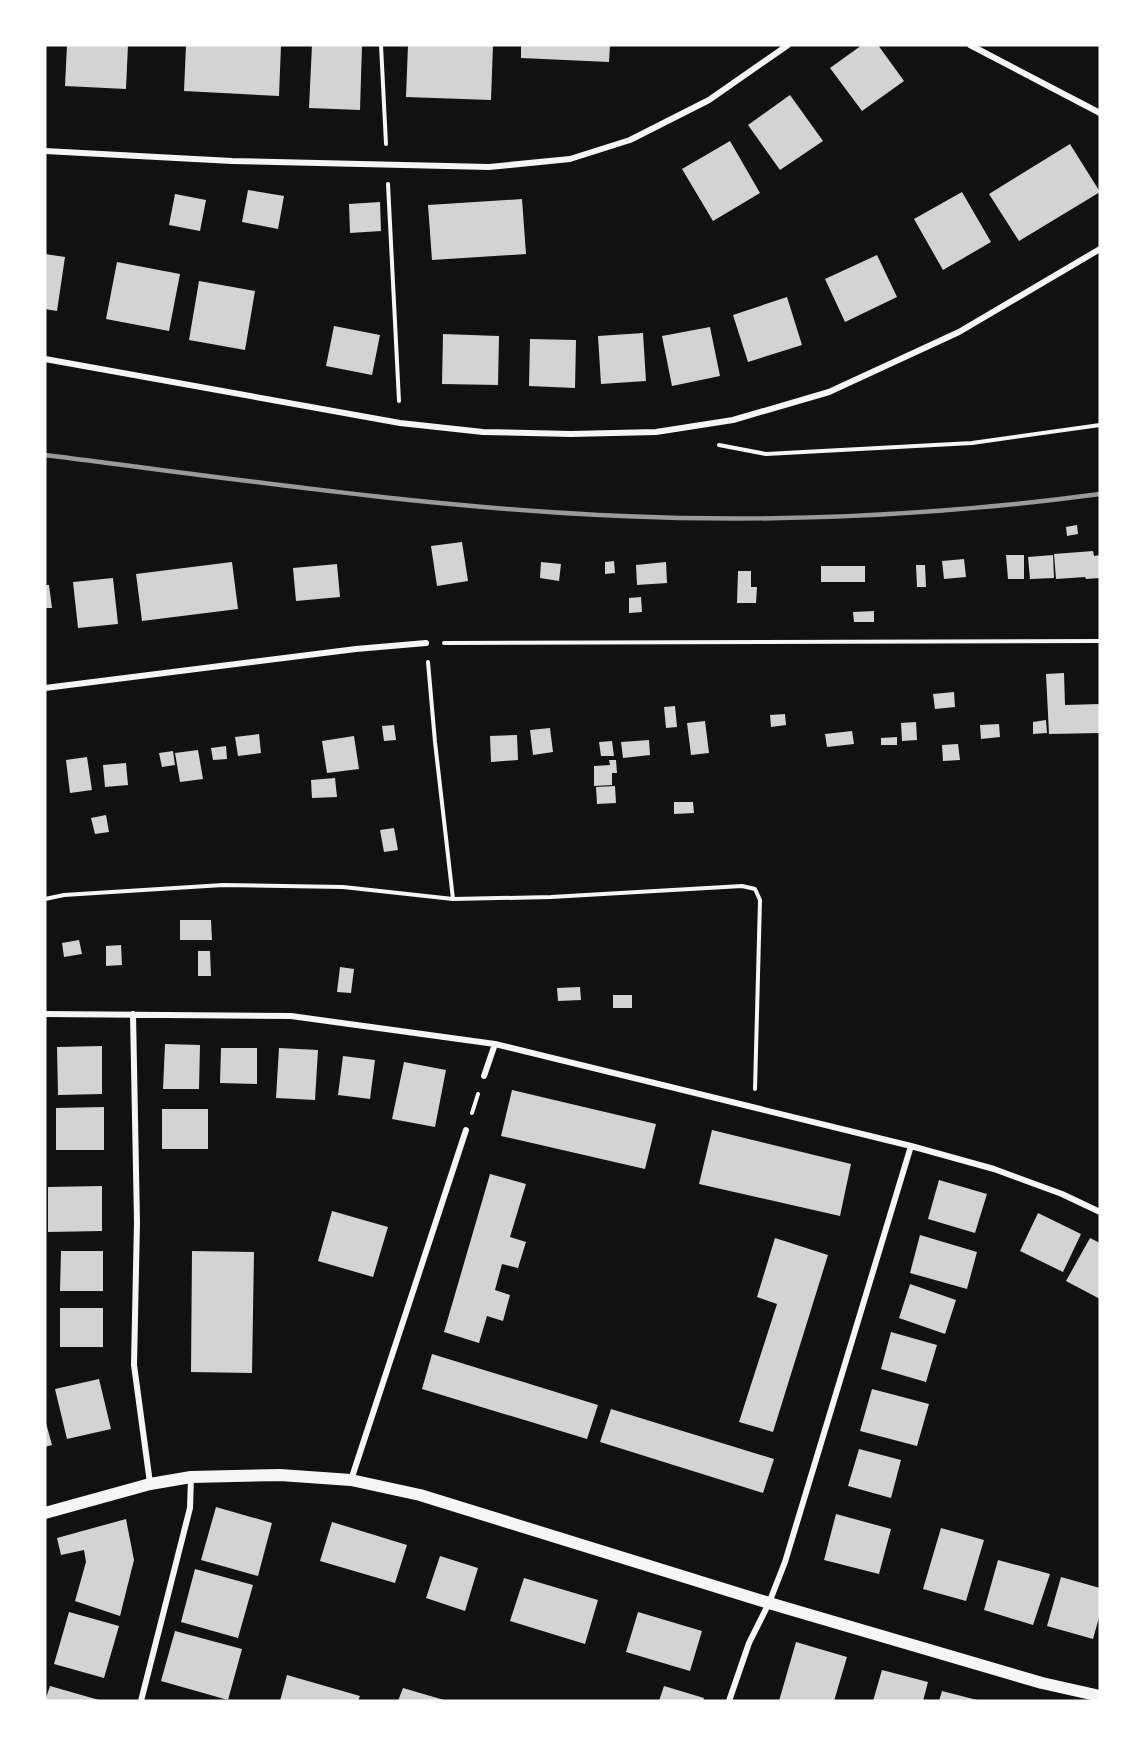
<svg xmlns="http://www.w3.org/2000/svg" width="1145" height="1746" font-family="'Fira Sans Condensed',sans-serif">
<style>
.building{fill:#d3d3d3}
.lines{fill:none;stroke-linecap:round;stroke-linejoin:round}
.path{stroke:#f5f5f5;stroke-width:4}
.minor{stroke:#f5f5f5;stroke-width:6}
.secondary{stroke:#f5f5f5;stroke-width:12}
.rail{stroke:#9a9a9a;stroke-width:4.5}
</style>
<rect width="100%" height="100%" fill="#111"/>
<path class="building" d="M 67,45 L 128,45 L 126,89 L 65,86 Z
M 186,45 L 281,45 L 279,96 L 184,91 Z
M 312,45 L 362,45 L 360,110 L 309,108 Z
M 408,45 L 493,45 L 491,100 L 406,97 Z
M 521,45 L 610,45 L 609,62 L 521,58 Z
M 862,45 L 878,45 L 904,81 L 862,111 L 830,68 Z
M 790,95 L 823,141 L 780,170 L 748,125 Z
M 730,141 L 760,193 L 713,221 L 682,169 Z
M 1070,144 L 1100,192 L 1019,241 L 989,194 Z
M 248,190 L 284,196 L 278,229 L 242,222 Z
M 962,192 L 991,242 L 943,270 L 914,219 Z
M 175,194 L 206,200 L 200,231 L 169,225 Z
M 522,199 L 526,254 L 432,260 L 428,205 Z
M 380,202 L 381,231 L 350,233 L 349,204 Z
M 45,254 L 65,257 L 57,311 L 45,309 Z
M 877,255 L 897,297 L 845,322 L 825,279 Z
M 117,262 L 180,274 L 169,331 L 106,319 Z
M 199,281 L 255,291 L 245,350 L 189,340 Z
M 787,297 L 802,345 L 748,362 L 733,315 Z
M 334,326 L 380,335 L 372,375 L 326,366 Z
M 710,327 L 720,376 L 672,386 L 662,336 Z
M 643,333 L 646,381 L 601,384 L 598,336 Z
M 443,334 L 499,336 L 498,385 L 442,384 Z
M 530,339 L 576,340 L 575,388 L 529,386 Z
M 1077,525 L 1078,534 L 1067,536 L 1066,527 Z
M 462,542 L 468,581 L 437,586 L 431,546 Z
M 1093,551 L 1094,556 L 1100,555 L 1100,578 L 1086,579 L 1085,577 L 1056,579 L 1054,554 Z
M 1006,555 L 1024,555 L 1024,579 L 1008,579 Z
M 1053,555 L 1054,578 L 1030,579 L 1028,557 Z
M 964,559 L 966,577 L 944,579 L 942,561 Z
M 614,561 L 615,573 L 605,574 L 605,562 Z
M 232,562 L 238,609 L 142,621 L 136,574 Z
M 541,562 L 561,564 L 559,581 L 540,578 Z
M 666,562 L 667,583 L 637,585 L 636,565 Z
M 337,564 L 340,597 L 296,601 L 293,568 Z
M 916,565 L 925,565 L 926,587 L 917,587 Z
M 821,566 L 865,566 L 865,582 L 821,582 Z
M 738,571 L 751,571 L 751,587 L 757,587 L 756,603 L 737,603 Z
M 113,578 L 118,624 L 78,628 L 73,582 Z
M 45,585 L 49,585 L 52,608 L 45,608 Z
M 641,597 L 642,612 L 629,613 L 629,598 Z
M 874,611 L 874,622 L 854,622 L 853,612 Z
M 1064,673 L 1065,705 L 1100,704 L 1100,733 L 1049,734 L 1046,674 Z
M 954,692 L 955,707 L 935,709 L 933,694 Z
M 675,706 L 677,727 L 666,728 L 664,707 Z
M 785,714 L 786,725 L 771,727 L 770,715 Z
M 1046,720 L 1047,733 L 1033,734 L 1033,722 Z
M 705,721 L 709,753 L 691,755 L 687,723 Z
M 916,722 L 917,740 L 902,741 L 901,723 Z
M 999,724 L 1000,737 L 981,739 L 980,725 Z
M 394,725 L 396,740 L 384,741 L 382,726 Z
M 550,728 L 553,752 L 533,755 L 530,730 Z
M 852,731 L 854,744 L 827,747 L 825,734 Z
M 259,734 L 261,753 L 238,756 L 235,737 Z
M 517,735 L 518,760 L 491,762 L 490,736 Z
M 354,736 L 359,769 L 327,773 L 322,741 Z
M 897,737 L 897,745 L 881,745 L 881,738 Z
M 649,740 L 650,755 L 623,758 L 621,742 Z
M 612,741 L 614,756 L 601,756 L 599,742 Z
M 958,744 L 960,760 L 943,761 L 942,745 Z
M 226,746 L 227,759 L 213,760 L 211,748 Z
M 198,750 L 203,779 L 180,782 L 175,753 Z
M 173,751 L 175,765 L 162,767 L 159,753 Z
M 87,757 L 92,790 L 70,793 L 66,760 Z
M 609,760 L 616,760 L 617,773 L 612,773 L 612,785 L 594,786 L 594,766 L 610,765 Z
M 126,763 L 128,785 L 105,787 L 103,765 Z
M 335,778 L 337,797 L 312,798 L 311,780 Z
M 615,786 L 616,803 L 597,804 L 596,787 Z
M 674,802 L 693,802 L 694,813 L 674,814 Z
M 106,815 L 109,832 L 95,834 L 91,818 Z
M 394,828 L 398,850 L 384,852 L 380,830 Z
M 180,920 L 211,920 L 212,940 L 180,940 Z
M 79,940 L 82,954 L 64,957 L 62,943 Z
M 121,945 L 122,965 L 106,966 L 106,946 Z
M 198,951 L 210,951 L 211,976 L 198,976 Z
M 340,967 L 354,969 L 351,993 L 337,992 Z
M 580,987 L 581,1000 L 558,1001 L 557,988 Z
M 613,995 L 632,995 L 632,1008 L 613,1008 Z
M 165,1044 L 200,1045 L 199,1089 L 163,1089 Z
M 102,1046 L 102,1094 L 58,1095 L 57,1047 Z
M 221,1048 L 257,1048 L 257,1084 L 220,1083 Z
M 279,1048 L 318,1050 L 315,1100 L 276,1098 Z
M 343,1056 L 375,1060 L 370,1099 L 338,1095 Z
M 404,1062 L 446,1070 L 435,1127 L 392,1119 Z
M 512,1090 L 656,1124 L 645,1169 L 501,1136 Z
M 104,1107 L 104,1150 L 56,1150 L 56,1108 Z
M 162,1109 L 208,1109 L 208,1149 L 162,1149 Z
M 712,1130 L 851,1164 L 840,1216 L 699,1184 Z
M 490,1174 L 526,1184 L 510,1237 L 526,1242 L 518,1268 L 502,1264 L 495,1290 L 510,1295 L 503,1321 L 487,1316 L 479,1343 L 444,1332 Z
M 939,1180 L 987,1194 L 975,1233 L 928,1219 Z
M 102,1186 L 102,1231 L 48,1232 L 48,1187 Z
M 332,1211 L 388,1227 L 373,1277 L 318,1261 Z
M 1038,1213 L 1081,1234 L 1063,1272 L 1020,1251 Z
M 920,1235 L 977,1252 L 967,1289 L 910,1273 Z
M 775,1238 L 828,1255 L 773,1432 L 739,1422 L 777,1304 L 757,1297 Z
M 1090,1238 L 1100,1243 L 1100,1299 L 1066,1281 Z
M 61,1251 L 103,1251 L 103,1291 L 60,1291 Z
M 192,1251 L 254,1252 L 252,1373 L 191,1372 Z
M 910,1284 L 956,1300 L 945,1334 L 899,1318 Z
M 60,1308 L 103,1308 L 103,1347 L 60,1347 Z
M 891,1332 L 937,1345 L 926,1382 L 881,1369 Z
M 432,1354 L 598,1405 L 587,1439 L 422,1389 Z
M 99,1379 L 111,1429 L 67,1439 L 55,1389 Z
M 872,1389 L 929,1404 L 917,1446 L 860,1431 Z
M 611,1409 L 774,1459 L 763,1493 L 600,1442 Z
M 46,1423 L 52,1445 L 45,1447 L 45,1424 Z
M 859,1449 L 901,1460 L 891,1498 L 848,1486 Z
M 216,1507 L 272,1523 L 258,1576 L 201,1560 Z
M 836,1514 L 891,1529 L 879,1574 L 824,1560 Z
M 126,1519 L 134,1560 L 120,1616 L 75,1601 L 86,1562 L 84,1550 L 61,1555 L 57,1538 Z
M 332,1522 L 407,1545 L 395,1583 L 320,1561 Z
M 941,1528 L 984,1540 L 966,1601 L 923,1589 Z
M 440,1556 L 478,1568 L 465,1611 L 426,1598 Z
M 998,1560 L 1050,1574 L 1033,1625 L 984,1610 Z
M 195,1569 L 253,1585 L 238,1638 L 181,1622 Z
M 1061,1577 L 1100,1588 L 1100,1614 L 1093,1639 L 1047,1626 Z
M 524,1578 L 598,1600 L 585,1644 L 510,1621 Z
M 69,1612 L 119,1626 L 104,1678 L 54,1664 Z
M 638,1612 L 702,1631 L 690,1671 L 626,1652 Z
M 175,1631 L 242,1649 L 228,1700 L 161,1681 Z
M 796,1642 L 847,1657 L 834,1701 L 779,1701 Z
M 882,1670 L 928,1682 L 923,1701 L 873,1701 Z
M 287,1675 L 360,1696 L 358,1701 L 280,1701 Z
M 50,1686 L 99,1700 L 99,1701 L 45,1701 Z
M 664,1686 L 704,1698 L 703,1701 L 659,1701 Z
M 403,1688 L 444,1700 L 444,1701 L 398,1701 Z
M 942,1691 L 977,1700 L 977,1701 L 939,1701 Z"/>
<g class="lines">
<path class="path" d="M 381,45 L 386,144
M 388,184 L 399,401
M 719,445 L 766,454 L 972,443 L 1100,425
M 444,643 L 1100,641
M 428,662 L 435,742 L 453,899
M 45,899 L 64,895 L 223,885 L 343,887 L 453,899 L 551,897 L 742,886 L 755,889 L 760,900 L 755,1089
M 472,1113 L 478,1094"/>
<path class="minor" d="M 970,45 L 1100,113
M 45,151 L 232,161 L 489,167 L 570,159 L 630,140 L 709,100 L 788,45
M 45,359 L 400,423 L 483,432 L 571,434 L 656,432 L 733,420 L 829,392 L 959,332 L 1100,249
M 45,688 L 356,649 L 426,643
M 45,1014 L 291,1016 L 495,1044 L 911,1146 L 994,1169 L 1062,1194 L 1100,1212
M 133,1014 L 137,1222 L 134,1365 L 150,1483
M 484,1076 L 495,1044
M 351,1480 L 466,1130
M 141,1701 L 190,1508 L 191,1477
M 729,1701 L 749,1643 L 769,1603 L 785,1562 L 911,1146"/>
<path class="secondary" d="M 45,1513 L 150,1484 L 191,1477 L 280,1475 L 351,1480 L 420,1495 L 769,1603 L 1042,1683 L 1100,1696"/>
<path class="rail" d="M 45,455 C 237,479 429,508 622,516 C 781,523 942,515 1100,494"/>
</g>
<rect width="1145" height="1746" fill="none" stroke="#ffffff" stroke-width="93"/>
</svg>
